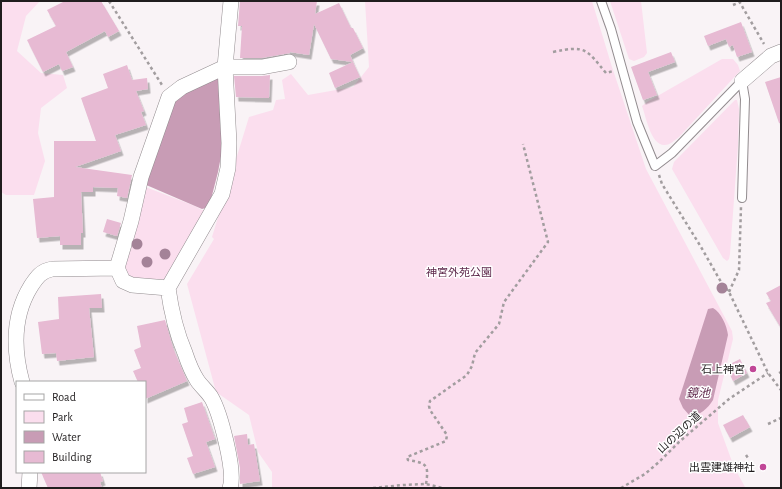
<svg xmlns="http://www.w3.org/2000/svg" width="782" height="489" font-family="'Alegreya Sans','Noto Sans JP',sans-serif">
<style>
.green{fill:#fbdeee}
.water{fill:#c89cb5}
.building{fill:#e7bad3;filter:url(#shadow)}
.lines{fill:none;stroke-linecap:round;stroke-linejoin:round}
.lane-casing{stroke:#928c8f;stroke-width:10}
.street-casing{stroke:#928c8f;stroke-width:16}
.path{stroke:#a29d9f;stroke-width:2.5;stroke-dasharray:3 3;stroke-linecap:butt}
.lane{stroke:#fff;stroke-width:8}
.street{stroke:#fff;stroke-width:15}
.tree{fill:#a48398}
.poi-dot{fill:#c14697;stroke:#fff;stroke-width:1.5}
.labels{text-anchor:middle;stroke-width:3;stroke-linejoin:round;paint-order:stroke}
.park-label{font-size:11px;fill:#5e284b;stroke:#fff}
.poi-label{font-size:11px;fill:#201d1e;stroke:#fff;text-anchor:end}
.street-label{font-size:11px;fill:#201d1e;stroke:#fff}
.water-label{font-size:12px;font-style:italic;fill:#632c4f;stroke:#fff}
</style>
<defs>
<filter id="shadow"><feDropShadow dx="2.5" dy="4.5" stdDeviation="0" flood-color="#0004"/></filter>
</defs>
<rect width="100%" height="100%" fill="#f9f3f6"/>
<path class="green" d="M 1,1 L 40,1 L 26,16 L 17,51 L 41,73 L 63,75 L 67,88 L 41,108 L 38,133 L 45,161 L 34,195 L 6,195 L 1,192 Z
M 365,1 L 592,1 L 612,67 L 646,169 L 732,331 L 733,339 L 718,400 L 718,423 L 734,467 L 745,487 L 747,488 L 272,488 L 272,472 L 258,452 L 249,415 L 216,392 L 187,284 L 214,239 L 212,237 L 249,117 L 273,110 L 276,100 L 285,99 L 282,80 L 291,74 L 308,95 L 353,87 L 369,67 Z
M 610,1 L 641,1 L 647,53 L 644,57 L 634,61 L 629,59 Z
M 722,59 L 733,59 L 738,65 L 740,71 L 679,137 C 675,140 670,145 665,145 C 651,146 646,117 642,106 L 647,102 Z
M 735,100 L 737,100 L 739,109 L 738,145 L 730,254 L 729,259 L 727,261 L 723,258 L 672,169 L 674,162 Z
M 143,186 L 195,206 L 202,210 L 207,210 L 168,279 L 130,281 L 124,272 Z"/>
<path class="water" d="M 218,75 L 222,151 L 218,172 L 209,207 L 202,209 L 144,184 L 171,107 L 184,91 Z
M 713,308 C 721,312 727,326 728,335 L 713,400 C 708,408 700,416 690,416 L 683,408 L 679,399 L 708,309 Z"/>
<path class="building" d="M 65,1 L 101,1 L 119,31 L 108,37 L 105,31 L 66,52 L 73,67 L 62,71 L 59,64 L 43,72 L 27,40 L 56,26 L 47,10 Z
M 240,1 L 317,1 L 315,14 L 339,3 L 351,28 L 353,28 L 363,48 L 350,55 L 353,62 L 331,59 L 314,24 L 309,55 L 290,52 L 290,53 L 261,58 L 240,58 L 242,26 L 238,26 Z
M 741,22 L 752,52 L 737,57 L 733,45 L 729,47 L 726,39 L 708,46 L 704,36 Z
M 671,52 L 675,62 L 648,72 L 657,95 L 643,100 L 631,67 Z
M 353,62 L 360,77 L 335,88 L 329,73 Z
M 127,65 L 132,80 L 147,78 L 148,89 L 136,91 L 144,111 L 141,112 L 146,125 L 115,135 L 121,151 L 75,167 L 132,175 L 127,198 L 117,196 L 118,188 L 93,187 L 93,192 L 81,192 L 83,233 L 81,233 L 81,245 L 60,245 L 60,236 L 37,238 L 33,199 L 54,197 L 54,141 L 96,141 L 81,98 L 108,88 L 103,74 Z
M 270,75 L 269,98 L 236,97 L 234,76 L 262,76 Z
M 781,77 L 781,123 L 779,123 L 765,82 Z
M 107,219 L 121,223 L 117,236 L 103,232 Z
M 781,285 L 781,328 L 766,303 L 771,301 L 766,293 Z
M 101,294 L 102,308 L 89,308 L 94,357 L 57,361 L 56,353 L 42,354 L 38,322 L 59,319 L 58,297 Z
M 165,320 L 173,348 L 187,381 L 145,399 L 145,382 L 138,382 L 133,371 L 141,368 L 134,350 L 141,347 L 137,326 Z
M 740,359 L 747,373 L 733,381 L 726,366 Z
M 202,402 L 215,439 L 206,442 L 215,467 L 193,474 L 187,458 L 193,456 L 182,424 L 188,422 L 184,408 Z
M 743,415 L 750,427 L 730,438 L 723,425 Z
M 247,434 L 248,445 L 254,444 L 260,481 L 240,484 L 240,468 L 234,436 Z
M 41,472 L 100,472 L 103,481 L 100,482 L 102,488 L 48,488 Z"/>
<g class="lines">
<defs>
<path id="lane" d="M 601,1 L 611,29 L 637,122 L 655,166 L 672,153 L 742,81
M 742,198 L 745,99 L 742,81"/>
<path id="street" d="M 742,81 L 771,56 L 781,52
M 117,268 L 123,281 L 132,285 L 168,288
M 22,382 C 13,349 13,315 31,286 C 37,277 41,271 52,269 L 117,268 L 131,221 L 141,177 L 169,97 L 182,87 L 225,67 L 262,67 L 289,62
M 29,488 L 30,472
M 230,488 C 236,472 220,412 211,397 C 207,391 201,386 197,380 C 192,372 188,362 185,353 C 176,332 171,310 168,288 L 222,194 L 228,168 L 229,143 L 225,67 L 231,1"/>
</defs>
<use href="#lane" class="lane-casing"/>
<use href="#street" class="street-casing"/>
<path class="path" d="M 109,1 L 162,85
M 739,1 L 764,44
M 733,5 L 740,2
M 553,52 C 586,45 586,49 606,73 L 613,71
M 659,175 L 662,184 L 701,247 L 721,282 L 729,292 L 768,373 L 781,390
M 729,292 L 739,270 L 741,207
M 779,373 L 781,372
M 768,424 L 781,418
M 746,455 L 748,458
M 426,484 C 429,465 427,463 408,460 L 407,457 L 446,441 L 447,435 L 430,410 L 429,406 L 430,401 L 467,375 L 472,366 L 475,353 L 499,324 L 504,302 L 548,242 L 523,144
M 373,488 L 403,485 L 426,484 L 443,488
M 621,488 L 645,474 L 659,462 L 679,442 L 729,399 L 768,373"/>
<use href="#lane" class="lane"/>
<use href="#street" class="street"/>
</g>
<g class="tree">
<circle cx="137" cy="244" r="5.5"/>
<circle cx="165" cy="254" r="5.5"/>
<circle cx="147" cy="262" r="5.5"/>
<circle cx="722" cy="288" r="5.5"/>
</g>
<g class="poi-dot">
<circle cx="753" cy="369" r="4"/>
<circle cx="763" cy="467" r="4"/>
</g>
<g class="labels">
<g class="park-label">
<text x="459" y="276">神宮外苑公園</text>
</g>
<g class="poi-label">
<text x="745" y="373">石上神宮</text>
<text x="755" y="471">出雲建雄神社</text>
</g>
<g class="street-label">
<text transform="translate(679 432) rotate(-43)" y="4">山の辺の道</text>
</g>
<g class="water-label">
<text x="698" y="397">鏡池</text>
</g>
</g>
<rect width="782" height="489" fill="none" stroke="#201d1e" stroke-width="4"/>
<rect x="16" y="381" width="130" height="92" fill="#ffffff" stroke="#a6a5a5"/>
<rect x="24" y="394" width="20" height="6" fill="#ffffff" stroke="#a6a5a5"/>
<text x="52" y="401" font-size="12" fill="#201d1e">Road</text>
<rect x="24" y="411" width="20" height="12" fill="#fbdeee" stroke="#a6a5a5"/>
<text x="52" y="421" font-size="12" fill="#201d1e">Park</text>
<rect x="24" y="431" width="20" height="12" fill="#c89cb5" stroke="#a6a5a5"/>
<text x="52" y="441" font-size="12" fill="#201d1e">Water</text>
<rect x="24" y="451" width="20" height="12" fill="#e7bad3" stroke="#a6a5a5"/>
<text x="52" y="461" font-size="12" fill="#201d1e">Building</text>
</svg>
